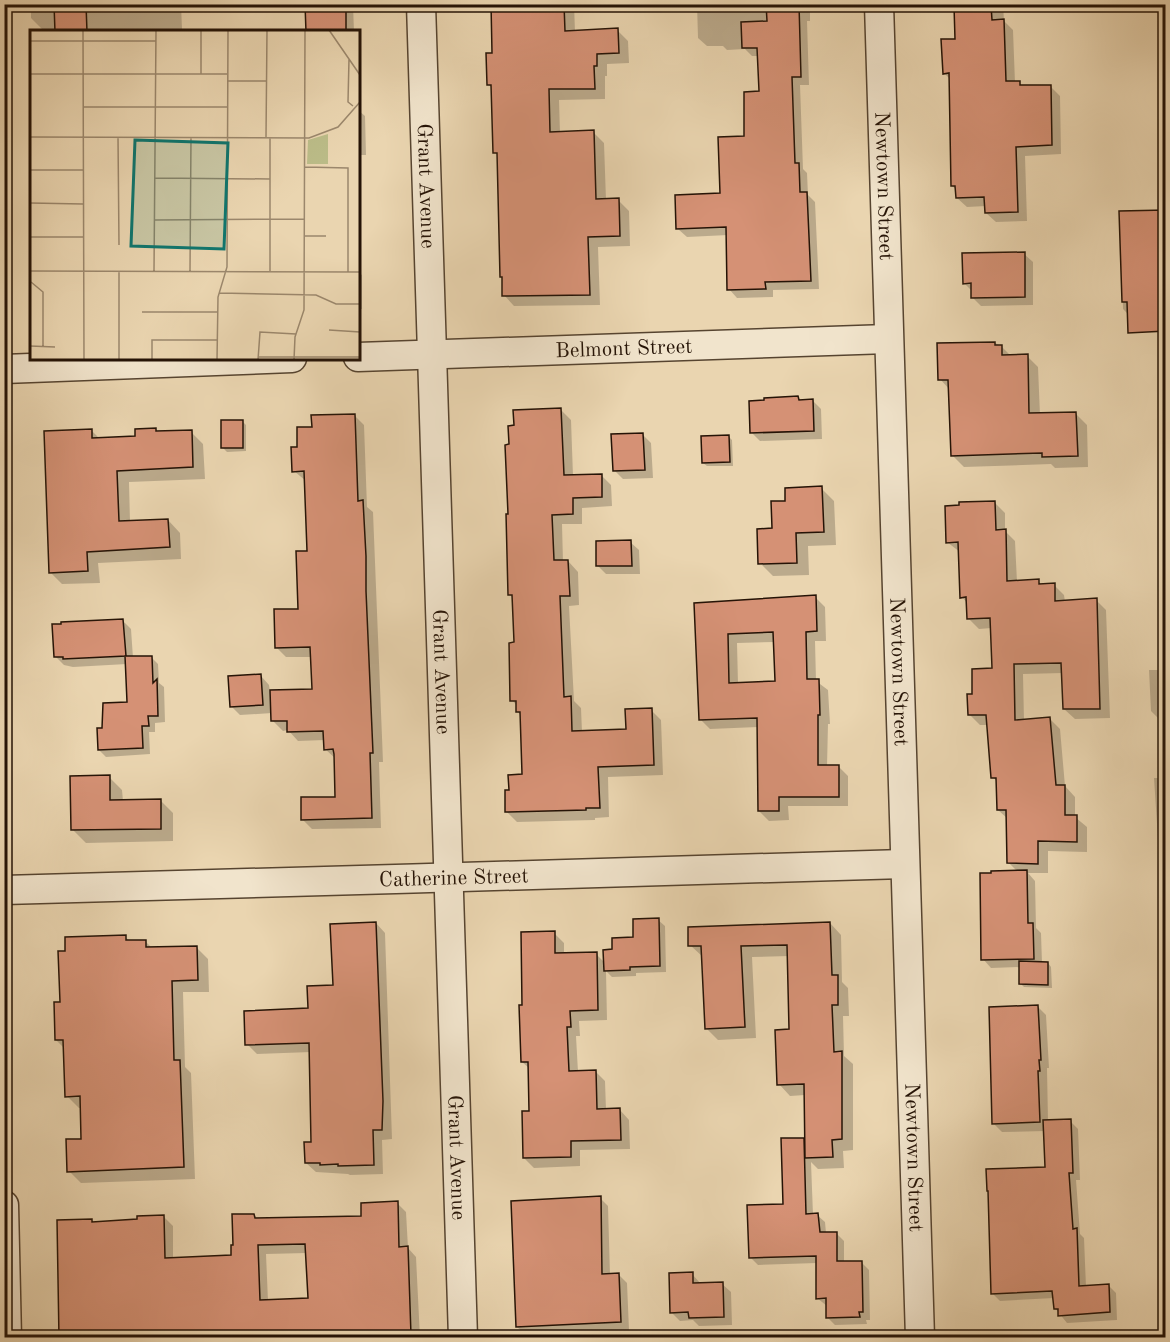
<svg xmlns="http://www.w3.org/2000/svg" width="1170" height="1342" font-family="'Old Standard TT',serif">
<style>
.shadow{fill:#0003;fill-rule:evenodd}
.building{fill:#d59175;stroke:#251306;stroke-width:1.5;fill-rule:evenodd}
.lines{fill:none;stroke-linecap:round;stroke-linejoin:round}
.street-casing{stroke:#564430;stroke-width:31}
.street{stroke:#f1e4cc;stroke-width:28}
.labels{text-anchor:middle;stroke-width:5;stroke-linejoin:round;paint-order:stroke}
.street-label{font-size:21px;fill:#251306;stroke:#f1e4cc}
.inset-road{fill:none;stroke:#9b876c;stroke-width:1.5}
.view{fill:#0f766e;fill-opacity:0.15;stroke:#0f766e;stroke-width:3}
.inset-edge{fill:none;stroke:#251306;stroke-width:3}
</style>
<rect width="100%" height="100%" fill="#ead5b0"/>
<filter id="stains"><feTurbulence type="fractalNoise" baseFrequency=".00333" numOctaves="4"/><feColorMatrix values="0 0 0 0 .2 0 0 0 0 .09 0 0 0 0 .02 0 0 0 .5 -.17"/></filter>
<radialGradient id="worn" r=".72"><stop offset=".6" stop-color="#630" stop-opacity="0"/><stop offset="1" stop-color="#630" stop-opacity=".3"/></radialGradient>
<path class="shadow" d="M 31,4 L 181,4 L 182,29 L 169,29 L 169,32 L 44,31 L 31,18 Z
M 307,4 L 353,4 L 354,32 L 309,32 Z
M 492,4 L 574,4 L 575,32 L 617,30 L 628,41 L 629,63 L 607,64 L 607,76 L 605,76 L 605,99 L 559,100 L 560,133 L 593,132 L 604,143 L 606,200 L 618,200 L 629,211 L 630,246 L 598,247 L 600,305 L 514,306 L 504,295 L 503,278 L 501,276 L 498,156 L 495,152 L 493,89 L 489,85 L 494,55 Z
M 697,4 L 810,4 L 810,21 L 807,21 L 809,85 L 800,85 L 803,169 L 807,173 L 808,195 L 815,202 L 819,289 L 773,290 L 773,297 L 737,298 L 729,289 L 728,235 L 687,237 L 678,229 L 722,194 L 761,93 L 759,56 L 752,56 L 745,49 L 727,50 L 723,46 L 707,46 L 698,38 Z
M 954,4 L 1003,4 L 1004,21 L 1013,30 L 1015,83 L 1019,83 L 1023,87 L 1050,86 L 1060,96 L 1061,154 L 1025,156 L 1027,221 L 996,222 L 986,213 L 986,206 L 967,207 L 957,198 L 957,190 L 952,186 L 950,79 L 944,73 L 957,40 Z
M 358,110 L 365,116 L 366,155 L 358,155 Z
M 1166,164 L 1166,194 L 1164,193 L 1162,165 Z
M 358,169 L 360,225 L 358,225 Z
M 1121,213 L 1132,318 L 1123,309 Z
M 1024,254 L 1033,262 L 1033,305 L 981,306 L 973,298 L 973,292 L 964,283 Z
M 358,272 L 362,275 L 362,309 L 358,309 Z
M 995,343 L 1001,346 L 1011,356 L 1027,356 L 1038,367 L 1040,415 L 1076,414 L 1087,425 L 1088,467 L 1055,468 L 1051,464 L 964,467 L 952,455 L 950,390 L 940,379 Z
M 798,398 L 801,401 L 813,401 L 821,409 L 822,439 L 760,441 L 751,432 Z
M 561,410 L 571,420 L 573,476 L 601,475 L 611,485 L 612,506 L 582,508 L 582,524 L 562,524 L 563,562 L 568,561 L 578,572 L 579,605 L 569,606 L 574,701 L 581,708 L 582,732 L 627,730 L 651,710 L 661,720 L 663,775 L 608,777 L 609,817 L 595,818 L 595,820 L 517,822 L 507,812 L 510,792 L 524,776 L 521,716 L 518,712 L 517,706 L 512,700 L 516,644 L 514,599 L 510,595 Z
M 354,415 L 364,425 L 367,507 L 373,512 L 383,762 L 379,762 L 381,828 L 312,829 L 302,819 L 337,798 L 336,759 L 325,749 L 325,740 L 298,741 L 288,730 L 283,731 L 273,721 L 272,713 L 240,715 L 231,706 L 261,676 L 269,685 L 270,692 L 313,690 L 312,657 L 286,657 L 276,647 L 300,611 L 309,552 L 306,481 L 294,471 L 299,449 L 313,428 Z
M 242,421 L 246,425 L 246,451 L 227,452 L 223,448 Z
M 91,430 L 100,439 L 136,438 L 155,430 L 158,433 L 191,432 L 203,444 L 205,479 L 129,482 L 130,522 L 168,520 L 180,533 L 181,559 L 98,563 L 100,583 L 62,584 L 50,572 Z
M 642,434 L 651,443 L 653,478 L 623,479 L 614,470 Z
M 728,436 L 732,440 L 733,466 L 707,466 L 703,463 Z
M 821,488 L 834,501 L 836,545 L 808,546 L 809,575 L 773,576 L 760,563 L 787,502 Z
M 994,502 L 1005,513 L 1005,531 L 1015,541 L 1017,582 L 1038,581 L 1042,585 L 1054,585 L 1064,595 L 1065,602 L 1096,600 L 1106,610 L 1110,718 L 1075,719 L 1064,709 L 1063,673 L 1023,674 L 1024,721 L 1050,719 L 1060,729 L 1065,786 L 1075,797 L 1075,817 L 1087,827 L 1087,852 L 1048,851 L 1048,873 L 1028,873 L 1035,881 L 1036,928 L 1041,933 L 1042,963 L 1048,963 L 1051,967 L 1052,988 L 1024,987 L 1021,984 L 1021,967 L 991,968 L 983,959 L 1018,872 L 1009,863 L 1008,819 L 998,810 L 998,783 L 993,777 L 989,725 L 980,725 L 969,714 L 974,695 L 993,670 L 992,628 L 979,629 L 969,619 L 968,604 L 962,597 L 960,552 L 947,542 Z
M 1158,529 L 1166,529 L 1166,568 L 1159,562 Z
M 630,542 L 639,550 L 640,574 L 606,574 L 598,566 Z
M 815,597 L 825,607 L 826,641 L 815,641 L 816,681 L 828,690 L 830,724 L 828,724 L 827,767 L 838,766 L 848,776 L 848,806 L 788,806 L 789,820 L 769,821 L 759,811 L 758,727 L 710,729 L 700,719 L 696,604 ZM 775,642 L 776,682 L 738,684 L 737,643 Z
M 123,621 L 131,629 L 133,658 L 151,657 L 158,664 L 159,683 L 164,687 L 165,722 L 155,723 L 155,732 L 149,732 L 150,754 L 106,757 L 99,750 L 104,729 L 128,703 L 127,664 L 73,667 L 64,665 L 55,656 Z
M 1149,670 L 1166,670 L 1166,721 L 1161,721 L 1151,711 Z
M 109,777 L 122,790 L 123,801 L 160,800 L 173,813 L 173,841 L 86,843 L 73,830 Z
M 1154,778 L 1166,778 L 1166,847 L 1158,839 Z
M 658,920 L 665,926 L 666,972 L 636,973 L 636,976 L 612,977 L 606,971 L 607,1020 L 579,1021 L 580,1036 L 576,1036 L 578,1072 L 595,1071 L 605,1081 L 606,1110 L 620,1110 L 629,1120 L 630,1149 L 580,1150 L 580,1166 L 534,1168 L 524,1158 L 531,1112 L 529,1068 L 522,1062 L 524,1006 L 554,933 L 564,943 L 564,954 L 596,954 L 605,963 L 614,951 L 635,938 Z
M 376,923 L 385,933 L 392,1139 L 382,1140 L 383,1174 L 350,1175 L 348,1174 L 316,1172 L 306,1163 L 313,1143 L 311,1052 L 257,1054 L 247,1044 L 310,1010 L 334,987 Z
M 830,923 L 841,935 L 842,982 L 848,988 L 849,1016 L 843,1016 L 844,1056 L 853,1064 L 853,1150 L 843,1151 L 844,1168 L 818,1169 L 811,1162 L 813,1215 L 817,1215 L 825,1222 L 826,1233 L 836,1233 L 844,1241 L 844,1263 L 861,1262 L 869,1270 L 870,1320 L 866,1320 L 867,1324 L 835,1325 L 828,1318 L 827,1306 L 817,1298 L 817,1263 L 758,1265 L 750,1257 L 785,1205 L 803,1140 L 806,1143 L 805,1095 L 790,1096 L 779,1084 L 791,1031 L 789,956 L 752,957 L 756,1038 L 718,1040 L 706,1028 L 703,957 L 690,945 Z
M 125,937 L 130,941 L 145,941 L 153,949 L 197,948 L 208,959 L 209,992 L 183,992 L 185,1067 L 191,1073 L 195,1179 L 81,1183 L 69,1171 L 83,1140 L 82,1108 L 79,1108 L 67,1096 L 65,1049 L 56,1040 L 62,1003 Z
M 1038,1007 L 1046,1015 L 1049,1068 L 1047,1068 L 1048,1121 L 1070,1121 L 1078,1129 L 1080,1180 L 1076,1180 L 1080,1234 L 1084,1238 L 1086,1287 L 1108,1285 L 1116,1293 L 1117,1320 L 1067,1323 L 1055,1308 L 1054,1298 L 1000,1301 L 992,1293 L 1047,1169 L 1045,1131 L 1002,1132 L 993,1123 Z
M 600,1198 L 608,1206 L 610,1275 L 619,1275 L 627,1283 L 629,1330 L 526,1335 L 517,1327 Z
M 397,1203 L 406,1212 L 408,1248 L 416,1257 L 420,1338 L 61,1338 L 91,1220 L 94,1223 L 164,1217 L 173,1226 L 173,1259 L 233,1257 L 254,1215 L 258,1219 L 363,1217 ZM 307,1253 L 309,1300 L 268,1301 L 266,1254 Z
M 1166,1237 L 1166,1317 L 1162,1313 L 1160,1268 L 1165,1268 L 1163,1238 Z
M 692,1274 L 701,1284 L 722,1284 L 731,1292 L 732,1325 L 699,1326 L 693,1320 L 680,1321 L 671,1312 Z"/>
<path class="building" d="M 54,4 L 86,4 L 87,32 L 55,32 Z
M 305,4 L 346,4 L 346,31 L 306,32 Z
M 491,4 L 564,4 L 565,31 L 618,28 L 619,53 L 597,54 L 597,66 L 594,66 L 595,89 L 549,89 L 550,132 L 594,130 L 596,199 L 619,198 L 620,236 L 588,237 L 590,295 L 502,296 L 502,277 L 500,277 L 497,153 L 493,153 L 491,85 L 487,85 L 486,53 L 492,53 Z
M 766,4 L 799,4 L 801,77 L 792,77 L 795,163 L 799,163 L 800,192 L 807,192 L 811,281 L 765,282 L 766,289 L 727,290 L 726,227 L 676,229 L 675,195 L 720,193 L 718,137 L 744,136 L 744,92 L 759,91 L 757,48 L 742,48 L 741,22 L 767,21 Z
M 991,5 L 992,20 L 1004,19 L 1006,81 L 1020,81 L 1020,85 L 1051,85 L 1052,145 L 1016,147 L 1018,212 L 985,213 L 984,197 L 956,198 L 955,186 L 951,186 L 949,73 L 943,74 L 941,39 L 955,39 L 954,6 Z
M 1166,210 L 1166,331 L 1128,333 L 1127,302 L 1122,302 L 1119,211 Z
M 1025,252 L 1025,297 L 971,298 L 971,283 L 963,284 L 962,253 Z
M 995,342 L 995,345 L 1002,345 L 1002,355 L 1028,354 L 1029,413 L 1076,412 L 1078,456 L 1042,457 L 1042,453 L 951,456 L 948,380 L 938,380 L 937,343 Z
M 798,396 L 799,400 L 813,399 L 814,431 L 750,433 L 749,401 L 764,400 L 764,398 Z
M 561,408 L 564,475 L 602,474 L 602,497 L 573,498 L 573,514 L 552,515 L 554,560 L 568,560 L 570,596 L 560,596 L 564,697 L 571,696 L 572,731 L 626,729 L 625,709 L 652,708 L 654,765 L 598,767 L 600,808 L 586,808 L 586,810 L 505,812 L 505,790 L 509,790 L 508,775 L 522,774 L 520,712 L 516,712 L 516,701 L 510,701 L 509,643 L 514,642 L 512,595 L 508,595 L 506,514 L 508,514 L 505,445 L 509,444 L 508,426 L 514,425 L 513,410 Z
M 355,414 L 358,501 L 363,500 L 366,556 L 366,591 L 373,753 L 370,753 L 372,818 L 301,820 L 301,797 L 335,797 L 334,754 L 333,749 L 324,750 L 323,731 L 287,732 L 287,721 L 271,721 L 270,690 L 312,689 L 310,647 L 275,648 L 274,609 L 298,609 L 296,551 L 307,551 L 304,471 L 292,472 L 291,447 L 297,447 L 297,427 L 312,427 L 311,415 Z
M 221,420 L 243,420 L 243,448 L 221,448 Z
M 156,428 L 156,431 L 192,430 L 193,467 L 117,471 L 119,521 L 168,519 L 170,547 L 87,552 L 88,571 L 49,573 L 44,431 L 92,429 L 92,438 L 135,436 L 135,429 Z
M 643,433 L 645,470 L 613,471 L 611,434 Z
M 729,435 L 730,462 L 702,463 L 701,436 Z
M 822,486 L 824,532 L 796,533 L 797,563 L 758,564 L 757,529 L 772,528 L 771,501 L 785,501 L 785,488 Z
M 995,501 L 996,530 L 1006,529 L 1007,581 L 1039,579 L 1039,584 L 1055,583 L 1055,601 L 1097,598 L 1100,709 L 1063,709 L 1061,663 L 1014,664 L 1015,720 L 1050,717 L 1056,785 L 1065,785 L 1065,815 L 1077,815 L 1077,842 L 1038,841 L 1038,864 L 1007,863 L 1006,810 L 997,810 L 996,778 L 991,778 L 986,715 L 968,715 L 967,694 L 972,694 L 972,669 L 992,668 L 990,618 L 967,619 L 966,597 L 960,598 L 958,542 L 946,543 L 945,506 L 959,505 L 959,502 Z
M 631,540 L 632,566 L 596,566 L 596,541 Z
M 816,595 L 817,631 L 806,632 L 807,679 L 819,679 L 820,715 L 818,715 L 818,765 L 839,765 L 839,797 L 779,797 L 779,811 L 758,811 L 757,718 L 699,720 L 694,603 ZM 773,632 L 775,681 L 729,683 L 728,634 Z
M 123,619 L 126,656 L 63,659 L 63,657 L 54,657 L 52,624 L 61,624 L 61,622 Z
M 125,656 L 152,656 L 153,683 L 157,679 L 158,716 L 148,716 L 149,726 L 142,726 L 143,748 L 98,750 L 97,728 L 102,728 L 103,703 L 127,702 Z
M 261,674 L 263,705 L 230,707 L 228,676 Z
M 110,775 L 110,800 L 161,799 L 161,829 L 71,830 L 70,776 Z
M 1027,870 L 1028,923 L 1033,923 L 1034,959 L 981,960 L 980,873 L 991,873 L 991,871 Z
M 659,918 L 660,966 L 630,967 L 630,970 L 604,971 L 603,950 L 612,949 L 612,938 L 633,937 L 633,919 Z
M 376,922 L 383,1101 L 382,1130 L 373,1130 L 374,1165 L 338,1166 L 338,1164 L 320,1165 L 320,1163 L 305,1163 L 304,1142 L 311,1142 L 309,1043 L 245,1045 L 244,1011 L 308,1008 L 307,986 L 333,985 L 330,924 Z
M 830,922 L 832,975 L 838,975 L 838,1005 L 832,1005 L 834,1052 L 842,1051 L 842,1139 L 832,1140 L 833,1157 L 805,1158 L 804,1084 L 777,1085 L 775,1030 L 789,1029 L 787,945 L 741,946 L 745,1027 L 705,1029 L 701,946 L 688,946 L 688,927 Z
M 555,931 L 555,953 L 597,952 L 598,1010 L 570,1011 L 571,1027 L 567,1027 L 569,1071 L 596,1070 L 597,1109 L 620,1108 L 621,1140 L 571,1141 L 571,1157 L 523,1158 L 522,1111 L 529,1111 L 528,1062 L 521,1062 L 519,1005 L 522,1005 L 521,932 Z
M 126,935 L 126,940 L 146,940 L 146,947 L 197,946 L 198,980 L 172,981 L 174,1060 L 180,1060 L 184,1167 L 67,1172 L 66,1139 L 81,1139 L 80,1096 L 65,1097 L 63,1040 L 55,1040 L 54,1002 L 60,1002 L 58,951 L 65,951 L 65,937 Z
M 1019,961 L 1048,962 L 1048,985 L 1019,984 Z
M 1038,1005 L 1041,1060 L 1039,1060 L 1040,1071 L 1038,1071 L 1040,1122 L 992,1124 L 989,1007 Z
M 1071,1119 L 1073,1173 L 1069,1173 L 1073,1229 L 1077,1228 L 1079,1286 L 1109,1284 L 1110,1312 L 1058,1316 L 1058,1309 L 1054,1309 L 1052,1291 L 991,1294 L 988,1191 L 987,1191 L 986,1169 L 1045,1167 L 1043,1120 Z
M 781,1138 L 804,1138 L 806,1214 L 818,1213 L 820,1232 L 837,1232 L 837,1261 L 862,1261 L 863,1312 L 859,1312 L 860,1317 L 826,1318 L 826,1298 L 816,1299 L 816,1256 L 749,1258 L 747,1205 L 783,1204 Z
M 601,1196 L 602,1274 L 619,1273 L 621,1322 L 516,1327 L 511,1201 Z
M 398,1201 L 399,1247 L 408,1246 L 411,1335 L 324,1338 L 309,1338 L 309,1336 L 130,1338 L 130,1335 L 59,1338 L 57,1220 L 92,1219 L 92,1222 L 137,1219 L 137,1216 L 164,1215 L 165,1258 L 231,1255 L 231,1245 L 233,1245 L 232,1214 L 254,1214 L 255,1218 L 361,1216 L 361,1203 ZM 305,1244 L 308,1298 L 260,1300 L 258,1245 Z
M 693,1272 L 693,1283 L 723,1282 L 724,1317 L 689,1318 L 688,1312 L 670,1313 L 669,1273 Z"/>
<g class="lines">
<defs>
<g id="street">
<path id="s1" d="M 421,4 L 463,1338"/>
<path id="s2" d="M 879,4 L 920,1338"/>
<path id="s3" d="M 358,357 L 888,339"/>
<path d="M 4,369 L 292,358"/>
<path id="s4" d="M 4,890 C 304,880 604,875 904,864"/>
<path d="M 4,1205 L 7,1338"/>
</g>
</defs>
<use href="#street" class="street-casing"/>
<use href="#street" class="street"/>
</g>
<g class="labels">
<g class="street-label">
<text dy="7" stroke="none"><textPath href="#s1" startOffset="182">Grant Avenue</textPath></text>
<text dy="7" stroke="none"><textPath href="#s2" startOffset="182">Newtown Street</textPath></text>
<text dy="7" stroke="none"><textPath href="#s3" startOffset="266">Belmont Street</textPath></text>
<text dy="7" stroke="none"><textPath href="#s1" startOffset="668">Grant Avenue</textPath></text>
<text dy="7" stroke="none"><textPath href="#s2" startOffset="668">Newtown Street</textPath></text>
<text dy="7" stroke="none"><textPath href="#s4" startOffset="450">Catherine Street</textPath></text>
<text dy="7" stroke="none"><textPath href="#s1" startOffset="1154">Grant Avenue</textPath></text>
<text dy="7" stroke="none"><textPath href="#s2" startOffset="1154">Newtown Street</textPath></text>
</g>
</g>
<g transform="translate(30 30)">
<rect width="330" height="330" fill="#ead5b0"/>
<path d="M 298,104 L 298,134 L 277,134 L 278,110 Z" fill="#bbbc88"/>
<path class="inset-road" d="M 53,0 L 54,330M 299,0 L 330,45M 0,11 L 126,11M 319,29 L 318,72 L 323,76M 0,44 L 197,44M 171,44 L 171,0M 197,51 L 236,51M 53,77 L 197,77M 0,107 L 279,108 L 308,97 L 330,72M 88,107 L 89,215M 236,107 L 237,0M 275,137 L 318,138 L 318,242M 0,140 L 53,140M 125,148 L 240,149M 0,173 L 53,174M 124,190 L 275,189M 275,206 L 296,206M 0,207 L 53,207M 0,241 L 330,242M 124,241 L 126,0M 160,241 L 161,107M 240,241 L 240,108M 89,242 L 89,330M 1,252 L 13,262 L 13,316M 189,263 L 286,265 L 306,274 L 330,274M 112,282 L 188,282M 299,300 L 330,302M 0,316 L 25,317M 228,327 L 330,327M 122,330 L 122,310 L 188,310M 187,330 L 188,267 L 197,237 L 198,0M 228,330 L 230,302 L 266,304M 264,330 L 265,307 L 274,280 L 275,0"/>
<path class="view" d="M 105,110 L 198,113 L 194,219 L 101,216 Z"/>
<rect width="330" height="330" class="inset-edge"/>
</g>
<rect width="1170" height="1342" fill="none" stroke="#ead5b0" stroke-width="24"/>
<rect x="6" y="6" width="1158" height="1330" fill="none" stroke="#251306" stroke-width="3"/>
<rect x="12" y="12" width="1146" height="1318" fill="none" stroke="#251306" stroke-width="1.5"/>
<rect width="100%" height="100%" filter="url(#stains)"/>
<rect width="100%" height="100%" fill="url(#worn)"/>
</svg>
